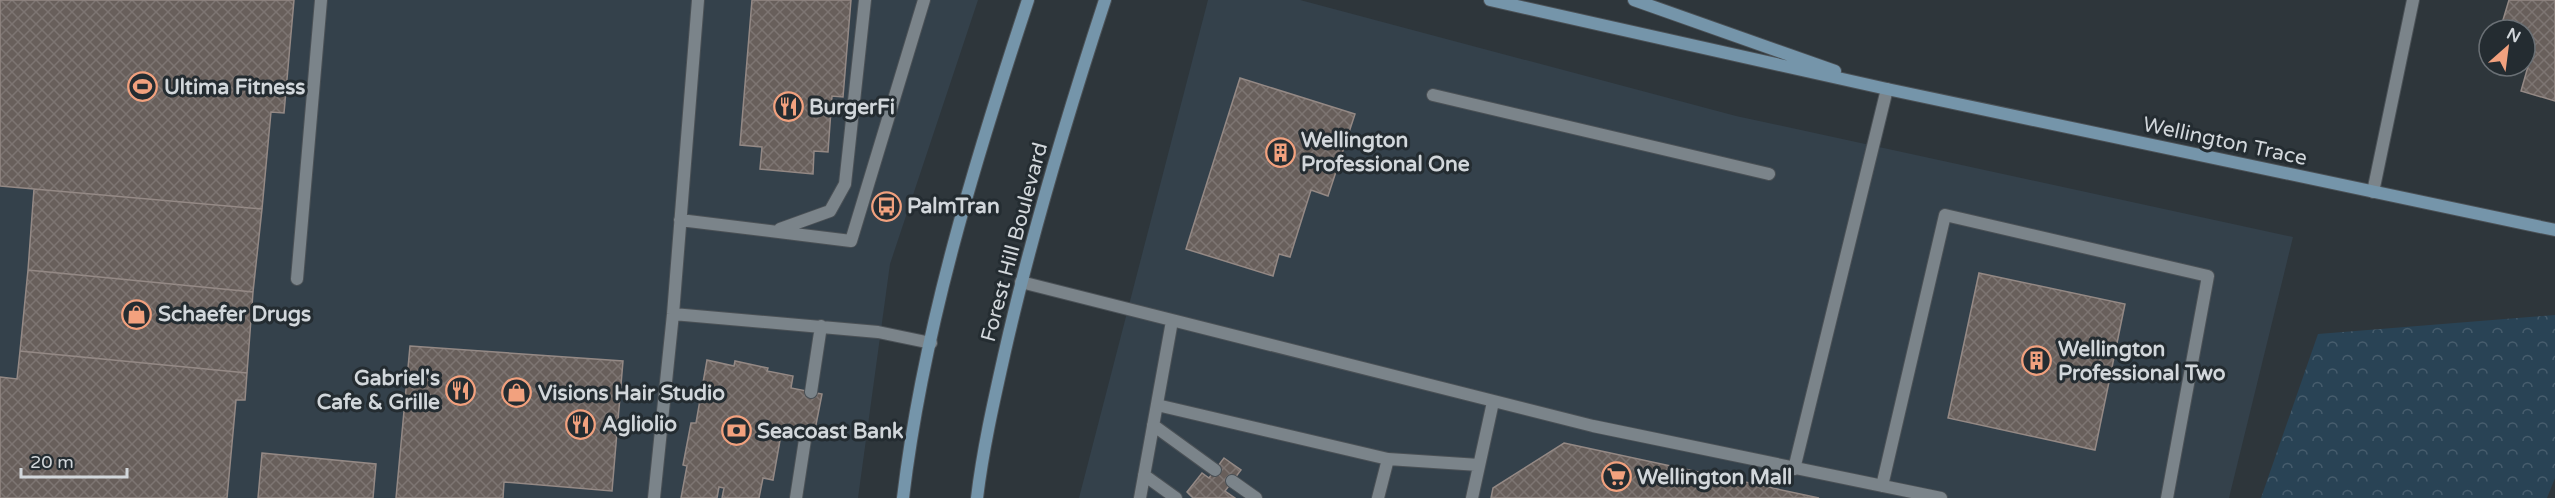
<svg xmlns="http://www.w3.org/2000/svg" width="2555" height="498" font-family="'Varela Round',sans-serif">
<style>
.built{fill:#34414b}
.forest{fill:url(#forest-crowns)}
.building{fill:url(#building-cross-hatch);stroke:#948985;stroke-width:1.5}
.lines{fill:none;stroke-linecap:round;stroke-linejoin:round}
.lane-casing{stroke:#4b5156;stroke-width:14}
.street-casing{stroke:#4b5156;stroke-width:14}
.secondary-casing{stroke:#4b5156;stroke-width:14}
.lane{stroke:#7b848a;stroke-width:12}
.street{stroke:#7b848a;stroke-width:12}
.secondary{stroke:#7595aa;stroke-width:12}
.labels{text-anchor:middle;stroke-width:6;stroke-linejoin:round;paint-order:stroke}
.poi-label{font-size:21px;font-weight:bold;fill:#d2d7db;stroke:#242c31;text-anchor:start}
.street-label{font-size:21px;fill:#d2d7db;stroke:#242c31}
</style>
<defs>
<pattern id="forest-crowns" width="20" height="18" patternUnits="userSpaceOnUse" patternTransform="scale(1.5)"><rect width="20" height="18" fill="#294355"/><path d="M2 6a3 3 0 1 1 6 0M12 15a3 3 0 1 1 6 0" fill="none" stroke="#475d6d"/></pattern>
<pattern id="building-cross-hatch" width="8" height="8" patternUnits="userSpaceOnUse" patternTransform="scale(1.5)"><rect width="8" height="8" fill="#685f5b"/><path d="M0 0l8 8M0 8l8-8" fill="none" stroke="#7d7572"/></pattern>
</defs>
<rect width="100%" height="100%" fill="#2e363b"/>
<path class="built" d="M 0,0 L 978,0 L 890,264 L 858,498 L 0,498 Z
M 1208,0 L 1300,0 L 1736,116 L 2293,237 L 2229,498 L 1079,498 Z"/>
<path class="forest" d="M 2555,315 L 2555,478 L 2547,498 L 2261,498 L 2318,334 Z"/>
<path class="building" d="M 0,0 L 294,0 L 284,113 L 271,112 L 262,209 L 0,186 Z
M 752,0 L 851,0 L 843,97 L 832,96 L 828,152 L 814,151 L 813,174 L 760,169 L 762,147 L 740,145 Z
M 2509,0 L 2555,0 L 2555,101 L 2521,91 L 2533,49 L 2525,47 L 2525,30 L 2500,30 Z
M 1240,78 L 1355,114 L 1328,196 L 1311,190 L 1290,257 L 1279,254 L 1273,276 L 1186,249 Z
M 34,189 L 262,209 L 253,292 L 28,270 Z
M 28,270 L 253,292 L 247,373 L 20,351 Z
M 1979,273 L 2125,304 L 2095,450 L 1948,418 Z
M 410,346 L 623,361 L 612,491 L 504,482 L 503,498 L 396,498 Z
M 20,351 L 247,373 L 245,400 L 236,400 L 227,498 L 0,498 L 0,377 L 17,379 Z
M 707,360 L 734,366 L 735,361 L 768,368 L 767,371 L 793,376 L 791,388 L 822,394 L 814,435 L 782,429 L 773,480 L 763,478 L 759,498 L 722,498 L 724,488 L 719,487 L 717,498 L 681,498 L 687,466 L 683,465 L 691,423 L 696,423 Z
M 1564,443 L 1819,498 L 1491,498 L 1493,488 Z
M 262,453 L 376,464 L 373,498 L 258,498 Z
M 1224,458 L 1241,470 L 1225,491 L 1235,498 L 1193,498 L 1187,492 L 1202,473 L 1209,478 Z"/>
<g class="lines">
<defs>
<path id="lane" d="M 1433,95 L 1769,174
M 680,220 L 851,241 L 924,0
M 780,229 L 830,211 L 845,184 L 865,0
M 297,279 L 321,0
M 1021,282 L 1593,426 L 1941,498
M 673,314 L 878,332 L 931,343
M 811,392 L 821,326
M 1157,405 L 1388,459 L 1479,465
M 1153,425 L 1215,470
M 1794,469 L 1887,89
M 1144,475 L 1176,498
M 1232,481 L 1256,498
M 1882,486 L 1945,215 L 2208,276 L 2167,498
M 654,498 L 673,314 L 698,0
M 796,498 L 806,433
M 1140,498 L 1172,321
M 1378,498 L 1388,459
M 1472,498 L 1493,402"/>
<path id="street" d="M 2373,192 L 2413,0"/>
<path id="secondary" d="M 1490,0 L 1887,89 L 2555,230
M 1634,0 L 1835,71
M 903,498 C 923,329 975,161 1028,0
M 977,498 C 983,448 994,400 1005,351 C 1032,232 1067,116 1105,0"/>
</defs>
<use href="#lane" class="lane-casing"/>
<use href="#street" class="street-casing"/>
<use href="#secondary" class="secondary-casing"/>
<use href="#lane" class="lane"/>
<use href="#street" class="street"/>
<use href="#secondary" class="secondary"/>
</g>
<defs>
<symbol id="stadium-ring" viewBox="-11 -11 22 22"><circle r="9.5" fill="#242c31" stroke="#f2a17e" stroke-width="1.5"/><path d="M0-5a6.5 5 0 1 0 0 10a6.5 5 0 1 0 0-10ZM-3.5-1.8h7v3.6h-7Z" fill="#f2a17e"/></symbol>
<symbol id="restaurant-ring" viewBox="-11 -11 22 22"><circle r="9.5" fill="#242c31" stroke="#f2a17e" stroke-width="1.5"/><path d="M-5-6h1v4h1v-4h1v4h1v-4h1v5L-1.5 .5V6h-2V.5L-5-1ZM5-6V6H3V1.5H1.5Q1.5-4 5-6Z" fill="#f2a17e"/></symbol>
<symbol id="building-ring" viewBox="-11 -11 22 22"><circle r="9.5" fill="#242c31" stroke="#f2a17e" stroke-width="1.5"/><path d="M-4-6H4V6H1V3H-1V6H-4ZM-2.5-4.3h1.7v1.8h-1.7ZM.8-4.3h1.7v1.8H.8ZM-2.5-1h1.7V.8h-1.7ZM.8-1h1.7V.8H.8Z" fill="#f2a17e"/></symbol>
<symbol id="bus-ring" viewBox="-11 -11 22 22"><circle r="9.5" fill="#242c31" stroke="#f2a17e" stroke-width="1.5"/><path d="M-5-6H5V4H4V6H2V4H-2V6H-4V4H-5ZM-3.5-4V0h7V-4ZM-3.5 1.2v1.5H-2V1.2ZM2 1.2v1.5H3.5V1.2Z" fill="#f2a17e"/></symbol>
<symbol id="shop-ring" viewBox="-11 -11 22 22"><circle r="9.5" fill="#242c31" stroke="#f2a17e" stroke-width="1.5"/><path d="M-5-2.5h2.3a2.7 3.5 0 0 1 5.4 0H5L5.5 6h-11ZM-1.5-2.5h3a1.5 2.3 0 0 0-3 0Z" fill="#f2a17e"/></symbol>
<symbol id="bank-ring" viewBox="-11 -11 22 22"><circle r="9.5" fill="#242c31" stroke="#f2a17e" stroke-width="1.5"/><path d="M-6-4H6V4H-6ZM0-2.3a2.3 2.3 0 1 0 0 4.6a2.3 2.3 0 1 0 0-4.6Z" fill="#f2a17e"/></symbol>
<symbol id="supermarket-ring" viewBox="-11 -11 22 22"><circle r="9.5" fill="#242c31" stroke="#f2a17e" stroke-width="1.5"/><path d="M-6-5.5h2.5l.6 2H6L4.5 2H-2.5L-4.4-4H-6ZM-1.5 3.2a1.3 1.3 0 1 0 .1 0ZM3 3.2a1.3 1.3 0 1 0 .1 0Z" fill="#f2a17e"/></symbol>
</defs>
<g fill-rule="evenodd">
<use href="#stadium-ring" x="126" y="70" width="33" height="33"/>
<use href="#restaurant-ring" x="772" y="90" width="33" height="33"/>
<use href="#building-ring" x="1264" y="136" width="33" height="33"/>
<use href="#bus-ring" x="870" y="190" width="33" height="33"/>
<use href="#shop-ring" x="120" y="298" width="33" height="33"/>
<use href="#building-ring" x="2020" y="344" width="33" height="33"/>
<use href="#restaurant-ring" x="444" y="374" width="33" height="33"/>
<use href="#shop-ring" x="500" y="376" width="33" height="33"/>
<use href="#restaurant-ring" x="564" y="408" width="33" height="33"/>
<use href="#bank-ring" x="720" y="414" width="33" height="33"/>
<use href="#supermarket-ring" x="1600" y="460" width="33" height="33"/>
</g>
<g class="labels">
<g class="poi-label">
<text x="164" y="94">Ultima Fitness</text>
<text x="809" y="114">BurgerFi</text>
<text x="1301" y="147">Wellington<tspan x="1301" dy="24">Professional One</tspan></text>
<text x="907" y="213">PalmTran</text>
<text x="158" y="321">Schaefer Drugs</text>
<text x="2058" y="356">Wellington<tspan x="2058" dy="24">Professional Two</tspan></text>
<text x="440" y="385" text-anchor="end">Gabriel's<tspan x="440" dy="24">Cafe &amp; Grille</tspan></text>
<text x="538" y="400">Visions Hair Studio</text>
<text x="602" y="431">Agliolio</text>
<text x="757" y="438">Seacoast Bank</text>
<text x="1637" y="484">Wellington Mall</text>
</g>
<g class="street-label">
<text transform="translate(2225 141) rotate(12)" y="7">Wellington Trace</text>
<text transform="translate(1014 242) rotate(-75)" y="7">Forest Hill Boulevard</text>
</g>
</g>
<g transform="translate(2507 48) rotate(28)"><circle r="28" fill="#242c31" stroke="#6a7075" stroke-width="1.5"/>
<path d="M0-4.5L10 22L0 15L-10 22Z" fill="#f2a17e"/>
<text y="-9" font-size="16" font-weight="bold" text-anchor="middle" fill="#d2d7db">N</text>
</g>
<path d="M21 468v9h106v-9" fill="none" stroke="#d2d7db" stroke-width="3"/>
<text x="30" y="468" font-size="18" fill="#d2d7db" stroke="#242c31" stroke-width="4.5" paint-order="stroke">20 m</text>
</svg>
